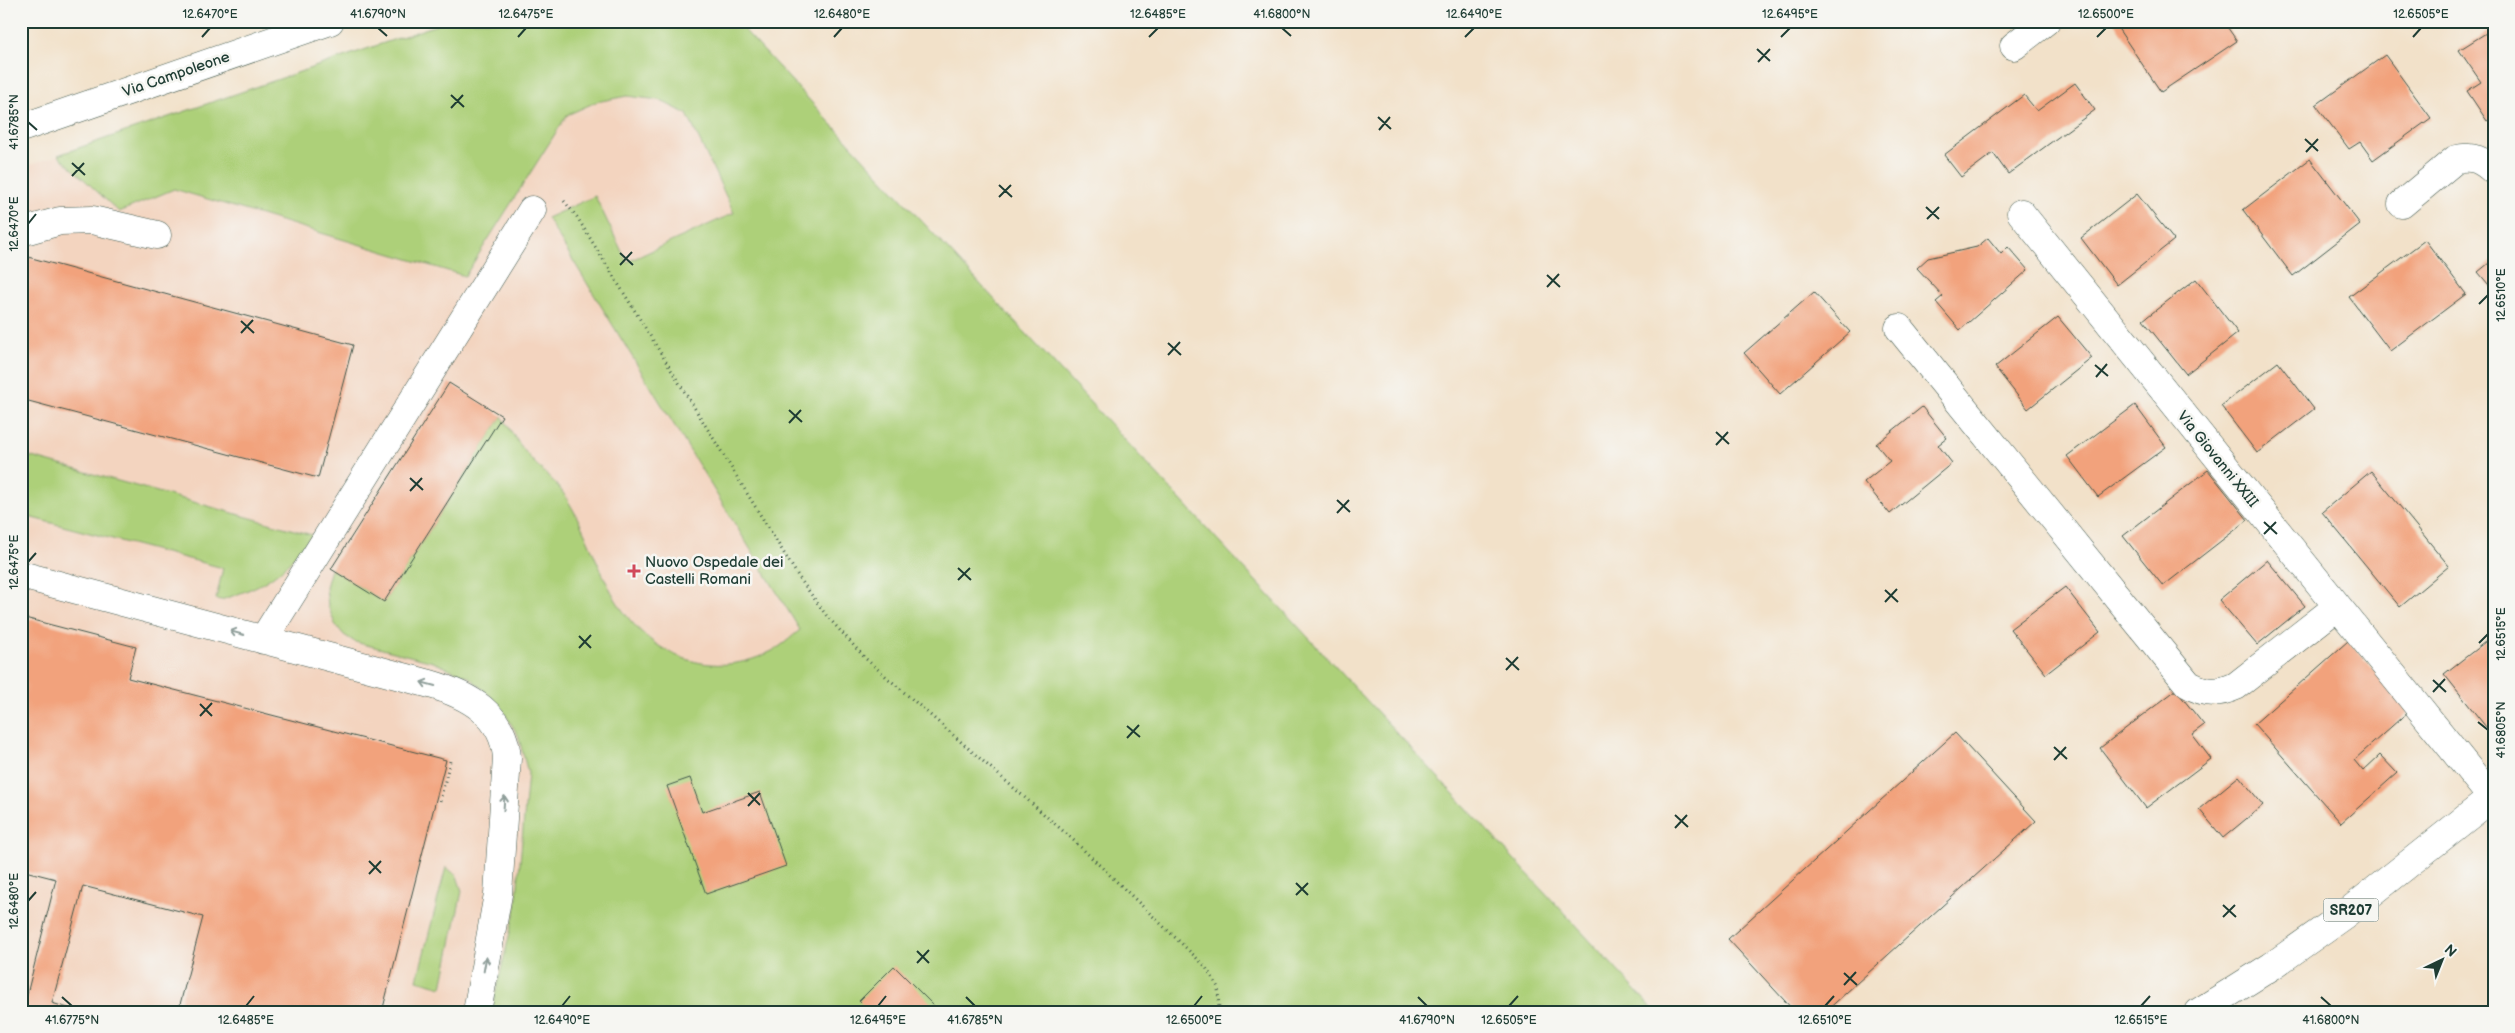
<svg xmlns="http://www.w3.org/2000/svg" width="2515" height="1033" font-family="'Balsamiq Sans',sans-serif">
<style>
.built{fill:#f3d4bf}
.green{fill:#add079;stroke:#668656}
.building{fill:#f2a27b}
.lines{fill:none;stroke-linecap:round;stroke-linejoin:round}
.minor-casing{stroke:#3f564a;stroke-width:29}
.major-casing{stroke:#3f564a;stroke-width:29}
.path{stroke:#3f564a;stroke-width:3;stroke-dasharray:1 4;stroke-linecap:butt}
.minor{stroke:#fff;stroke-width:28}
.major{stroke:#fff;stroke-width:28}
.oneway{stroke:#8f9e9a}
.ticks{fill:none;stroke:#1f3d34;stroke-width:2}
.poi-dot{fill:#d1495b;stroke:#f6f6f2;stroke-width:2}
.labels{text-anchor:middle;stroke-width:5;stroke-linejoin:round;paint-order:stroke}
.shield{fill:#f6f6f2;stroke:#60746d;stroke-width:1}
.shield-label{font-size:14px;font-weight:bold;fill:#1f3d34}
.street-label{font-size:15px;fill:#1f3d34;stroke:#f6f6f2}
.poi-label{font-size:15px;fill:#1f3d34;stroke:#f6f6f2;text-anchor:start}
.neatline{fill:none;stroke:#1f3d34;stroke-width:2}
.ticks-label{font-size:12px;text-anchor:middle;fill:#1f3d34}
</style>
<rect width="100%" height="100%" fill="#f6f6f2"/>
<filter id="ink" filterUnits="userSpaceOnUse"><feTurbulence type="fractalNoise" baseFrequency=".02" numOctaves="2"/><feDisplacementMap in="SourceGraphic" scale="10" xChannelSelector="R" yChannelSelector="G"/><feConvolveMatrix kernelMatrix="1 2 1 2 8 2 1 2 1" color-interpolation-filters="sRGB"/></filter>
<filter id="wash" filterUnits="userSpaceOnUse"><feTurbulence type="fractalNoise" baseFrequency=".0096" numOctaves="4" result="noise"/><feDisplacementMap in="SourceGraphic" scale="20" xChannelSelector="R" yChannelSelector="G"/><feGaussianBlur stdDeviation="1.12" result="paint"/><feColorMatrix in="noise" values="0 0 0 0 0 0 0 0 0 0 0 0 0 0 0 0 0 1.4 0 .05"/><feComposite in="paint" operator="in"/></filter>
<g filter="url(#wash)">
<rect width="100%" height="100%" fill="#f2e1c9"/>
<path class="built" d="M 448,21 L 736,21 L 1656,1012 L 21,1012 L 21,168 Z"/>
<path class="green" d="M 448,21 L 736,21 L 1656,1012 L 491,1012 L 516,907 L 528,773 L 518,735 L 498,703 L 469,677 L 433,662 L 355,642 L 344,635 L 335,624 L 328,606 L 326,587 L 331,569 L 384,602 L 502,416 C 511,432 520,446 532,460 C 544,473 558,483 567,499 C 586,530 596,564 613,595 C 645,653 707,683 770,652 C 781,647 791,637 800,630 L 547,218 L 595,196 L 627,262 L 734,213 L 687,114 L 659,100 L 627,96 L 596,102 L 567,115 L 465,276 L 174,189 L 119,212 L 58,155 Z
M 21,454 L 312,535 C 281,575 269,584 221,600 L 216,599 L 223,568 L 21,515 Z
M 446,867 L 457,876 L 462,891 L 442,987 L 417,980 Z"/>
<g id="blocks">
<path class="building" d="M 2113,21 L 2223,21 L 2237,41 L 2161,92 Z
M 2494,28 L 2494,117 L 2487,121 L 2467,91 L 2481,82 L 2459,50 Z
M 2385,55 L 2431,118 L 2373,160 L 2360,142 L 2349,149 L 2316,105 Z
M 2075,83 L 2095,110 L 2008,174 L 1993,153 L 1961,177 L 1944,155 L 2024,95 L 2037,111 Z
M 2310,159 L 2360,224 L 2293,276 L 2243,210 Z
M 2137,194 L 2174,240 L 2117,285 L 2081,238 Z
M 1988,238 L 2001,254 L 2008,247 L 2028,270 L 1960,330 L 1936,302 L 1943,296 L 1917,268 L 1928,258 L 1977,247 Z
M 2425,240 L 2466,294 L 2390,351 L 2349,297 Z
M 28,257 L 353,345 L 318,478 L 21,399 L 21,282 Z
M 2494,259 L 2494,291 L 2478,272 Z
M 2196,279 L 2238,333 L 2186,374 L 2143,320 Z
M 1814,292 L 1850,332 L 1780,394 L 1744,353 Z
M 2058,317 L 2092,358 L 2028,409 L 1995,367 Z
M 2278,362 L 2314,409 L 2257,453 L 2221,406 Z
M 449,383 L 502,416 L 384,602 L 331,569 Z
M 2135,405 L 2166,447 L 2098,497 L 2067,456 Z
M 1922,407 L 1947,438 L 1938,445 L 1952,463 L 1890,514 L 1864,482 L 1890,461 L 1876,444 Z
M 2208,470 L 2248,520 L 2163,586 L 2123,536 Z
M 2371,471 L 2449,566 L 2400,607 L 2322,512 Z
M 2267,560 L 2305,606 L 2257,645 L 2219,600 Z
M 2065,587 L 2100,632 L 2046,674 L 2010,629 Z
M 21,617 L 136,647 L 128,678 L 446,760 L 382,1012 L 178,1012 L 203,917 L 83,886 L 52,1003 L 81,1012 L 21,1012 L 21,996 L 26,998 L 56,879 L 21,870 Z
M 2494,635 L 2494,720 L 2486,727 L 2444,674 Z
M 2348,641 L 2410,710 L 2354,760 L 2363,771 L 2380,755 L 2397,773 L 2341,823 L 2254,724 Z
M 2176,690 L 2204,725 L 2192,734 L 2211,759 L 2146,808 L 2100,748 Z
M 1955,733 L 2036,821 L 1825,1012 L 1795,1012 L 1728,939 Z
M 2239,776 L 2263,805 L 2223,838 L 2199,809 Z
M 690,778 L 702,812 L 760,792 L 786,866 L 706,894 L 667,786 Z
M 894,966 L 940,1012 L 870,1012 L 859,1001 Z"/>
</g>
</g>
<g filter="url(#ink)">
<use href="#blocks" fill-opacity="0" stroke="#3f564a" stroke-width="1"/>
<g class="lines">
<defs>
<path id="minor" d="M 2014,46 L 2046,21
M 21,128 L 330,21
M 2402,204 L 2456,159 C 2473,155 2482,160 2494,171
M 2021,213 L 2492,798
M 21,232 L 60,221 L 92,220 L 157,235
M 1899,328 L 2188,684 C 2205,694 2218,694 2236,686 L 2337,607
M 21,575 L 430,684 C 468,695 504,714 507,758 L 498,894 L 477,1012
M 263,640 L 532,210"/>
<path id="major" d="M 2199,1012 L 2272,966 L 2344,915 L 2494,796"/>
</defs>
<use href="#minor" class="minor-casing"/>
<use href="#major" class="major-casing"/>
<path class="path" d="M 564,201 L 577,217 L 798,576 L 826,615 L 866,659 L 1070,837 L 1205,966 L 1218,987 L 1219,1012
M 440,801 L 450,761"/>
<use href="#minor" class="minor"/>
<use href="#major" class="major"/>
</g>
<defs><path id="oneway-shaft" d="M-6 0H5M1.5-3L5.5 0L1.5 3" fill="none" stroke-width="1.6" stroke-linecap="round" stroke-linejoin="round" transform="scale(1.25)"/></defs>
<g class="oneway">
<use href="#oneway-shaft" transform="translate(237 633) rotate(-165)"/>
<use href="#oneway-shaft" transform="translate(428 684) rotate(-165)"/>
<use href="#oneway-shaft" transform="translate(504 803) rotate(-86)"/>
<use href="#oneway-shaft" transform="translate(485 964) rotate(-80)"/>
</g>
</g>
<path class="ticks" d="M 378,28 L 387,36M 1282,28 L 1291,36M 202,37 L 210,28M 518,37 L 526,28M 834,37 L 842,28M 1149,37 L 1158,28M 1465,37 L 1474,28M 1781,37 L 1790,28M 2097,37 L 2106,28M 2413,37 L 2421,28M 1757,49 L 1770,61M 1758,62 L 1770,49M 451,95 L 464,107M 451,108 L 463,95M 1378,117 L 1391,129M 28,122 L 37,130M 1379,130 L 1390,117M 2305,139 L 2318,151M 2306,152 L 2318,139M 72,163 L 85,175M 72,176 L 84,163M 999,185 L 1012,197M 999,197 L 1011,185M 1926,207 L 1939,219M 1927,219 L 1939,207M 28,224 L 36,214M 620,253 L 633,265M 620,265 L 632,252M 1547,275 L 1560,287M 1547,287 L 1559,274M 2479,304 L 2488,295M 241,321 L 254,333M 241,333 L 253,320M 1168,343 L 1181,355M 1168,355 L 1180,342M 2095,365 L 2108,376M 2096,377 L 2107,364M 789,410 L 802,422M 789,423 L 801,410M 1716,432 L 1729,444M 1716,445 L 1728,432M 410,478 L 423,490M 410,491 L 422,478M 1337,500 L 1350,512M 1337,513 L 1349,500M 2264,522 L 2277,534M 2264,534 L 2276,522M 28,562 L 36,553M 958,568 L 971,580M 958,580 L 970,568M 1885,590 L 1898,602M 1885,602 L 1897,589M 579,636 L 591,648M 2479,643 L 2488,634M 579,648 L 591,635M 1506,658 L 1519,670M 1506,670 L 1518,657M 2433,680 L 2446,692M 2433,692 L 2445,679M 200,704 L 212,716M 200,716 L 212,703M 2478,722 L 2488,730M 1127,726 L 1140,737M 1127,738 L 1139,725M 2054,747 L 2067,759M 2054,760 L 2066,747M 748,793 L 760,805M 748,806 L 760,793M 1675,815 L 1688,827M 1675,828 L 1687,815M 369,861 L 381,873M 369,874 L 381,861M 1296,883 L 1308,895M 1296,895 L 1308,883M 28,901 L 36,892M 2223,905 L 2236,917M 2223,917 L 2235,905M 917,951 L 929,963M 917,963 L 929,950M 1844,973 L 1857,985M 1844,985 L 1856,972M 62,997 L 72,1006M 966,997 L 975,1006M 1418,997 L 1427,1006M 2321,997 L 2331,1006M 246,1006 L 254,996M 562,1006 L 570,996M 878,1006 L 886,996M 1194,1006 L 1202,996M 1509,1006 L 1518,996M 1825,1006 L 1834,996M 2141,1006 L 2150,996"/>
<path class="poi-dot" d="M631.5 563.5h5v5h5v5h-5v5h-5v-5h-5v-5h5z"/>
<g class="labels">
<rect class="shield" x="2323.5" y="898.5" width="55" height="23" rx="4"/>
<g class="shield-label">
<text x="2351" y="915">SR207</text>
</g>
<g class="street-label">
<text transform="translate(176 74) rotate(-19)" y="5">Via Campoleone</text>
<text transform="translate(2218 459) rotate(51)" y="5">Via Giovanni XXIII</text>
</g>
<g class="poi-label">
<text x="645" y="567">Nuovo Ospedale dei<tspan x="645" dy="17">Castelli Romani</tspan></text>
</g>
</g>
<rect width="2515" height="1033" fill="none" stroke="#f6f6f2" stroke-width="55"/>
<g transform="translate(2442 960) rotate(43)" stroke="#f6f6f2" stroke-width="4" paint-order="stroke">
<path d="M0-4L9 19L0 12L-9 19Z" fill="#1f3d34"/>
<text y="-8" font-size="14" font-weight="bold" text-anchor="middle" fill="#1f3d34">N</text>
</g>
<rect x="28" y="28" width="2460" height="978" class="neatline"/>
<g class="ticks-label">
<text x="210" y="18">12.6470°E</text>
<text x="378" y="18">41.6790°N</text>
<text x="526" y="18">12.6475°E</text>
<text x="842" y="18">12.6480°E</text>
<text x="1158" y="18">12.6485°E</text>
<text x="1282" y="18">41.6800°N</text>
<text x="1474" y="18">12.6490°E</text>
<text x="1790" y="18">12.6495°E</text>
<text x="2106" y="18">12.6500°E</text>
<text x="2421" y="18">12.6505°E</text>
<text transform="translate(14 122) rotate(-90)" y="4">41.6785°N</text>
<text transform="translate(14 224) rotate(-90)" y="4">12.6470°E</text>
<text transform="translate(2501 295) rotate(-90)" y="4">12.6510°E</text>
<text transform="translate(14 562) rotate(-90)" y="4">12.6475°E</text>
<text transform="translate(2501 634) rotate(-90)" y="4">12.6515°E</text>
<text transform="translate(2501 730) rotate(-90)" y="4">41.6805°N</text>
<text transform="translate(14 901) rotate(-90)" y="4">12.6480°E</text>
<text x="72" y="1024">41.6775°N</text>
<text x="246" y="1024">12.6485°E</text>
<text x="562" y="1024">12.6490°E</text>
<text x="878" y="1024">12.6495°E</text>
<text x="975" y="1024">41.6785°N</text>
<text x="1194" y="1024">12.6500°E</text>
<text x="1427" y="1024">41.6790°N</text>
<text x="1509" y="1024">12.6505°E</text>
<text x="1825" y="1024">12.6510°E</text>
<text x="2141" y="1024">12.6515°E</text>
<text x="2331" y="1024">41.6800°N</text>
</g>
</svg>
